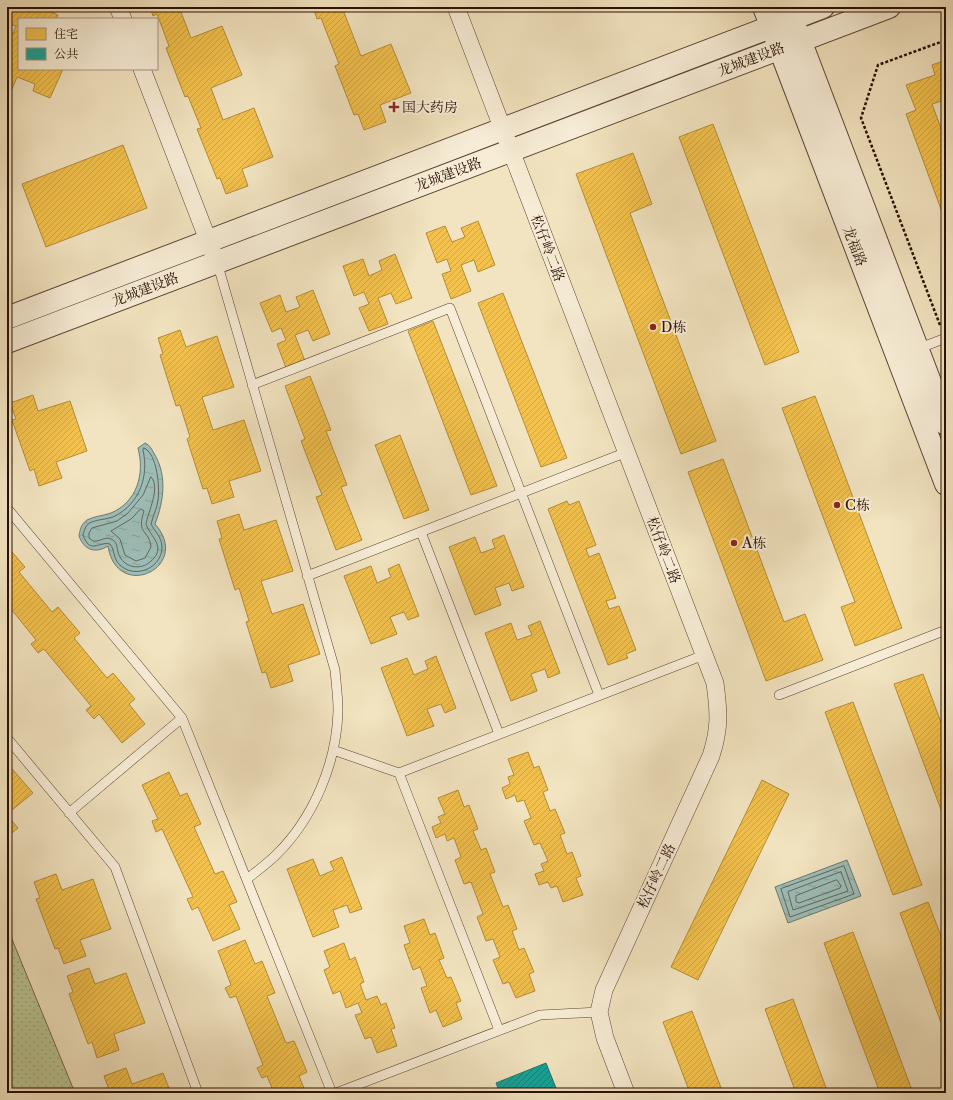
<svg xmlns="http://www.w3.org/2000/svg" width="953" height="1100" font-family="'Libre Caslon Text','Noto Serif SC',serif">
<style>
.garden{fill:url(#garden-dots);stroke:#726a4a}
.water{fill:url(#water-ripples);stroke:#6e786f}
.homes{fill:url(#homes-hatch);stroke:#b68c37}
.public{fill:url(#public-hatch);stroke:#1d776b}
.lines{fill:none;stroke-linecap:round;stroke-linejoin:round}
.shore{stroke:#63665d;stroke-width:1}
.service-casing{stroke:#5c4432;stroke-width:10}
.minor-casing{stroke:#5c4432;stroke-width:18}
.tertiary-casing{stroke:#5c4432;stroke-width:24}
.path{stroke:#2a0f02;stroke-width:2.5;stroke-dasharray:3 2;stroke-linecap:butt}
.service{stroke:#f7edd6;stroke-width:9}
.minor{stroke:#f7edd6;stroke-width:17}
.tertiary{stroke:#f7edd6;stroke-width:22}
.poi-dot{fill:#8f2418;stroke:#f7edd6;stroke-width:1.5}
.labels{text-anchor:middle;stroke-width:4;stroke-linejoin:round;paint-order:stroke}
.street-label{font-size:14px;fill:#2a0f02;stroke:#f7edd6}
.poi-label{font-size:14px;fill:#2a0f02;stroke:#f7edd6;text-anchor:start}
</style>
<defs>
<pattern id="garden-dots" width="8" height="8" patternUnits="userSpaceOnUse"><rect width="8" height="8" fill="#bac493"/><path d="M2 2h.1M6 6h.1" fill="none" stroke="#a0a77d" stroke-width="1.8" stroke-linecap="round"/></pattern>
<pattern id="water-ripples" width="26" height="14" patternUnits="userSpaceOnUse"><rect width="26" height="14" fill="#9cbeb8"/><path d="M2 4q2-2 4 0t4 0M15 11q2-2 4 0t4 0" fill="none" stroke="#87a29d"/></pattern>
<pattern id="homes-hatch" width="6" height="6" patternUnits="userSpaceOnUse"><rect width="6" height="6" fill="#f2c14e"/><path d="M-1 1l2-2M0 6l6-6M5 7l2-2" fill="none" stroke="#d0a542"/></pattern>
<pattern id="public-hatch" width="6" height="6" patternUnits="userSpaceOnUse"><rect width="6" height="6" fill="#17a398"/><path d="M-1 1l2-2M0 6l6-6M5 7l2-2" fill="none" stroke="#15837a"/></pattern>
</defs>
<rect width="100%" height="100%" fill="#f2e4c0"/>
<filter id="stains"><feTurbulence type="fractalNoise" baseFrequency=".005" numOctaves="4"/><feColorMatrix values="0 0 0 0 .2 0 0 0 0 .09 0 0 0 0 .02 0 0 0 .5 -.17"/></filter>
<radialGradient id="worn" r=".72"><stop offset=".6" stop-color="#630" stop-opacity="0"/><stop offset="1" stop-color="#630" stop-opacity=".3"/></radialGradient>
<path class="garden" d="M 7,927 L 75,1093 L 7,1093 Z"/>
<path class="water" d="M 145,443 C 150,445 152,450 155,455 C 167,476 164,501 155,524 C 193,567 117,603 108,546 C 95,554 84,550 79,536 C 80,530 81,524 87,520 C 94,516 103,516 111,513 C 137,502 145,474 138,448 Z
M 847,860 L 861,896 L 788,923 L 775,887 Z"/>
<path class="homes" d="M 7,7 L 39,7 L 58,15 L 56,19 L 19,19 L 19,69 L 63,69 L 50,98 L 33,91 L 35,84 L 17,77 L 7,101 L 7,32 L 13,34 L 16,26 L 7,23 Z
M 150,7 L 179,7 L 191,38 L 222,26 L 242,75 L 211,88 L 223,120 L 254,108 L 273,157 L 242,169 L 248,186 L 226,194 L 220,178 L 217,179 L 197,129 L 201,128 L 188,96 L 185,97 L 166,48 L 169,46 L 157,14 L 153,16 Z
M 313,7 L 349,7 L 343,10 L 361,56 L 391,44 L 411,93 L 380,105 L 386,122 L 364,130 L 358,114 L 354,115 L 335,66 L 339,64 L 321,18 L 317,19 Z
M 946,60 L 946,89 L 941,91 L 945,100 L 932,104 L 946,142 L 946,210 L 942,212 L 906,114 L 916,110 L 906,85 L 935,75 L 932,65 Z
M 713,124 L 799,352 L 765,365 L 679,137 Z
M 123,145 L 147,208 L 46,247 L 22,184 Z
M 633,153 L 652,204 L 630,213 L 716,441 L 681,454 L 576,174 Z
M 478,221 L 495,265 L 478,272 L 474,260 L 461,265 L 471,291 L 451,299 L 442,274 L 451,271 L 447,259 L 437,263 L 426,233 L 445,226 L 452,242 L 465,237 L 461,228 Z
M 395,254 L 412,298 L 396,304 L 391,293 L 378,298 L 388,324 L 369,331 L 359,308 L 369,304 L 364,292 L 354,296 L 343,266 L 363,259 L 369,276 L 382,270 L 379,261 Z
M 313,290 L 330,334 L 313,341 L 308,330 L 295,335 L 305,361 L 286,368 L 277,344 L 286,340 L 281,328 L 272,332 L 260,303 L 280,295 L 286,312 L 300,307 L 296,297 Z
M 503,293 L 567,458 L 541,467 L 478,303 Z
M 433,321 L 497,486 L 471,495 L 408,331 Z
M 180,330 L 186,347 L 217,336 L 234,387 L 202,397 L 213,430 L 244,420 L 261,471 L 229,481 L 234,497 L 212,504 L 207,488 L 203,489 L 187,439 L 190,437 L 180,405 L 176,406 L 160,355 L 163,354 L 158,338 Z
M 310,376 L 331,430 L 326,431 L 347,485 L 341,487 L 362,540 L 336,550 L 316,497 L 322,495 L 301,441 L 305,439 L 285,386 Z
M 33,395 L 38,411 L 70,401 L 87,451 L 56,462 L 62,478 L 39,486 L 34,469 L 30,471 L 12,420 L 16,419 L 10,403 Z
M 815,396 L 902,628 L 855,646 L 841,607 L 855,602 L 782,408 Z
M 400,435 L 429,510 L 404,519 L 375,445 Z
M 723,459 L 784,622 L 805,614 L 823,660 L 766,681 L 688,472 Z
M 567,501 L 569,505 L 579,501 L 596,545 L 586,549 L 589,557 L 599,553 L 616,598 L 606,601 L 609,609 L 619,606 L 636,650 L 626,654 L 628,658 L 608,665 L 548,509 Z
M 239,514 L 244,530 L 276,520 L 293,571 L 261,581 L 272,614 L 303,604 L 320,654 L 288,665 L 293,681 L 271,688 L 266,672 L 262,673 L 246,622 L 249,621 L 239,588 L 235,590 L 219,539 L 222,538 L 217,521 Z
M 504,535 L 524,587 L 512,591 L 509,583 L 495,588 L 501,605 L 475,615 L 449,547 L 475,537 L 481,553 L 495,548 L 492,540 Z
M 7,546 L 25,567 L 19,572 L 52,612 L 58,607 L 80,633 L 74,638 L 107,678 L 113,673 L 135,699 L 129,704 L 145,724 L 122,743 L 99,714 L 94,719 L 86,710 L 91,706 L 44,649 L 38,653 L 31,644 L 36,640 L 7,604 Z
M 399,564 L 419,616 L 408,620 L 404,612 L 390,617 L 397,634 L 371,644 L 344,576 L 371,566 L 377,583 L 391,577 L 388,569 Z
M 540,621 L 560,673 L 548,678 L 545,669 L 531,674 L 537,691 L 511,701 L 485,633 L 511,623 L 517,640 L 532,635 L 528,626 Z
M 436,656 L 456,708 L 445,713 L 441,704 L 427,709 L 434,726 L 407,736 L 381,668 L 407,658 L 414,675 L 428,669 L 425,661 Z
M 923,674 L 946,736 L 946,823 L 894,684 Z
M 853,702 L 922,885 L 893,895 L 825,712 Z
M 528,752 L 534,768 L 539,766 L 548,790 L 543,792 L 550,811 L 555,809 L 565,833 L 560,835 L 567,854 L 572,852 L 581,876 L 576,878 L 583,895 L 563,902 L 557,886 L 551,888 L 548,882 L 539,885 L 535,874 L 544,871 L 541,864 L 548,861 L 540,843 L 534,845 L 524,821 L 531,818 L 524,800 L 517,802 L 515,795 L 506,799 L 502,788 L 510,784 L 508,777 L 514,775 L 508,759 Z
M 7,763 L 33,793 L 7,814 Z
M 169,772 L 180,796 L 187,793 L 201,824 L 194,827 L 215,874 L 223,871 L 237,902 L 229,905 L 240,929 L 213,941 L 198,907 L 192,910 L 187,899 L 193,897 L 162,829 L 156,832 L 152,821 L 158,819 L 142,785 Z
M 762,780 L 789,794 L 698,980 L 671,967 Z
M 458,790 L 464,807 L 469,805 L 478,829 L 473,831 L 481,850 L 486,848 L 495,872 L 490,874 L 503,907 L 508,905 L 517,929 L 512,931 L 519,950 L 524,948 L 534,972 L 529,974 L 535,991 L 516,998 L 509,982 L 503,984 L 493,960 L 500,957 L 493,939 L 486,941 L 477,917 L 483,914 L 471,882 L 464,884 L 455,860 L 461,857 L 454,838 L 447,841 L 445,834 L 436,838 L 432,827 L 441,823 L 438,817 L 445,814 L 438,798 Z
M 7,815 L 18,828 L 7,837 Z
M 342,857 L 362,909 L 350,913 L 347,905 L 333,910 L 339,927 L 313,937 L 287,869 L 313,859 L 320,876 L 334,870 L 330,862 Z
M 56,874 L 62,890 L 93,879 L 111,929 L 80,940 L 86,956 L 64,964 L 58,948 L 55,949 L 36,899 L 40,898 L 34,882 Z
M 928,902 L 946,949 L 946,1036 L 900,913 Z
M 424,919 L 430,935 L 435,933 L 444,958 L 439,960 L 447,978 L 451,977 L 461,1001 L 456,1003 L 462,1019 L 443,1027 L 436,1010 L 430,1013 L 421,988 L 427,986 L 420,967 L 413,970 L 404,945 L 410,943 L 404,926 Z
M 853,932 L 913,1093 L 880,1093 L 824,943 Z
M 245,940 L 255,964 L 262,961 L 275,993 L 267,996 L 286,1043 L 294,1041 L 307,1072 L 299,1076 L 306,1093 L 274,1093 L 267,1076 L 262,1078 L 257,1068 L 263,1065 L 236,996 L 230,998 L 225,988 L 231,985 L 218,951 Z
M 344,943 L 350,960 L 355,957 L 364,982 L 360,984 L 366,1000 L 377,996 L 381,1005 L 386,1003 L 395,1028 L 391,1029 L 397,1046 L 377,1053 L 371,1037 L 365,1039 L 355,1015 L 362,1013 L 358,1003 L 346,1008 L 340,991 L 333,994 L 324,970 L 330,967 L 324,951 Z
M 89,968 L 95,984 L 126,973 L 145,1023 L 114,1034 L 119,1050 L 97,1058 L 92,1042 L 88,1044 L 69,994 L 73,992 L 67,976 Z
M 793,999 L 828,1093 L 796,1093 L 765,1009 Z
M 692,1011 L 723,1093 L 690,1093 L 663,1022 Z
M 126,1068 L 132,1084 L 163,1073 L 171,1093 L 108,1093 L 110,1092 L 104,1076 Z"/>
<path class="public" d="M 546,1063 L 558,1093 L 500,1093 L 496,1083 Z"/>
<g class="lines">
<path class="shore" d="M 144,448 C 157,453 160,487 158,500 C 157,508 153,516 151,524 C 155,532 161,536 162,546 C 163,567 136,580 120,565 C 113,559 115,550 110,544 C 99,541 90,555 83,535 C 84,531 85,527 88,524 C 95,519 107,520 115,516 C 140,503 149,476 143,450 Z
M 151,477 C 161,487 148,512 146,524 C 150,537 168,547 150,562 C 141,570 126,568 120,557 C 116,551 119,542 111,539 C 105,536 100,542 93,541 L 89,538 L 89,533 L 92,528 L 117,521 L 128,513 L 143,495 Z
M 141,509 L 144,511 C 136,535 149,529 151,547 L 145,558 L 136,561 L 125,555 L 120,539 L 111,531 L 131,519 Z
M 844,866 L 854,894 L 790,917 L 781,889 Z
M 841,872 L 848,891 L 793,910 L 788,892 Z
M 837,880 L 841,886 L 840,888 L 799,903 L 796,902 L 796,896 Z"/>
<defs>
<path id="service" d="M 217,262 L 335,670 C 336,683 338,697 338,710 C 337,762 314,817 277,854 C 268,863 257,871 247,879
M 917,349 L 946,338
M 252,385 L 450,308 L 599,695
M 7,508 L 182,718 L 332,1093
M 421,532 L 499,734
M 307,576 L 627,452
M 779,695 L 946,630
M 7,738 L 115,867 L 198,1093
M 333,750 L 399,773 L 499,1030
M 399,773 L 704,655
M 69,813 L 182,718
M 336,1093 L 540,1015 L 599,1012"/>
<path id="minor" d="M 118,7 L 123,19
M 456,7 L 715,683 C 719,713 720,728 711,756 L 604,990 L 599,1012 L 605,1038 L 626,1093
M 142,69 L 213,253"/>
<path id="tertiary" d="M 764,7 L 946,484
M 795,27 L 946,424
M 7,318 L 823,7
M 7,342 L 889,7"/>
</defs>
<use href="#service" class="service-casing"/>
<use href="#minor" class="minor-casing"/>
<use href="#tertiary" class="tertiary-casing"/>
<path class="path" d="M 940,325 L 861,118 L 878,65 L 946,40"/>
<use href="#service" class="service"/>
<use href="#minor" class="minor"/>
<use href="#tertiary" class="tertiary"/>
</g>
<g class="poi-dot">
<path d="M392 101h4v4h4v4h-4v4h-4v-4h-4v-4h4z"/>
<circle cx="653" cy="327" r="4"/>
<circle cx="837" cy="505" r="4"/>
<circle cx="734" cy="543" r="4"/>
</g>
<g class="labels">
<g class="street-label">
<text transform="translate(751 59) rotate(-21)" y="5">龙城建设路</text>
<text transform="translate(448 174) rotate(-21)" y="5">龙城建设路</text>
<text transform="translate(855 246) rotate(69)" y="5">龙福路</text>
<text transform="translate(548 248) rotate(69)" y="5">松仔岭二路</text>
<text transform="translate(145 289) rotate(-21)" y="5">龙城建设路</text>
<text transform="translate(664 550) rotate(69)" y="5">松仔岭二路</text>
<text transform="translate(656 876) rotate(-65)" y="5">松仔岭二路</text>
</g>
<g class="poi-label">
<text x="402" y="112">国大药房</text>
<text x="661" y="332">D栋</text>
<text x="845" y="510">C栋</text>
<text x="742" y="548">A栋</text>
</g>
</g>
<rect width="953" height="1100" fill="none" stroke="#f2e4c0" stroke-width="24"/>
<rect x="8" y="8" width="937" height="1084" fill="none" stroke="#2a0f02" stroke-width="2"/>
<rect x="12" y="12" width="929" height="1076" fill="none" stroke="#2a0f02"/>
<rect x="18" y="18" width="140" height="52" fill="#f7edd6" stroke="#a59481"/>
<rect x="26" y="28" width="20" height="12" fill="#f2c14e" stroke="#a59481"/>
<text x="54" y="38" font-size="12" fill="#2a0f02">住宅</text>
<rect x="26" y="48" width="20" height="12" fill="#17a398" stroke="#a59481"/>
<text x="54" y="58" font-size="12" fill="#2a0f02">公共</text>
<rect width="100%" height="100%" filter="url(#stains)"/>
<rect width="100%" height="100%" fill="url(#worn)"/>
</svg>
